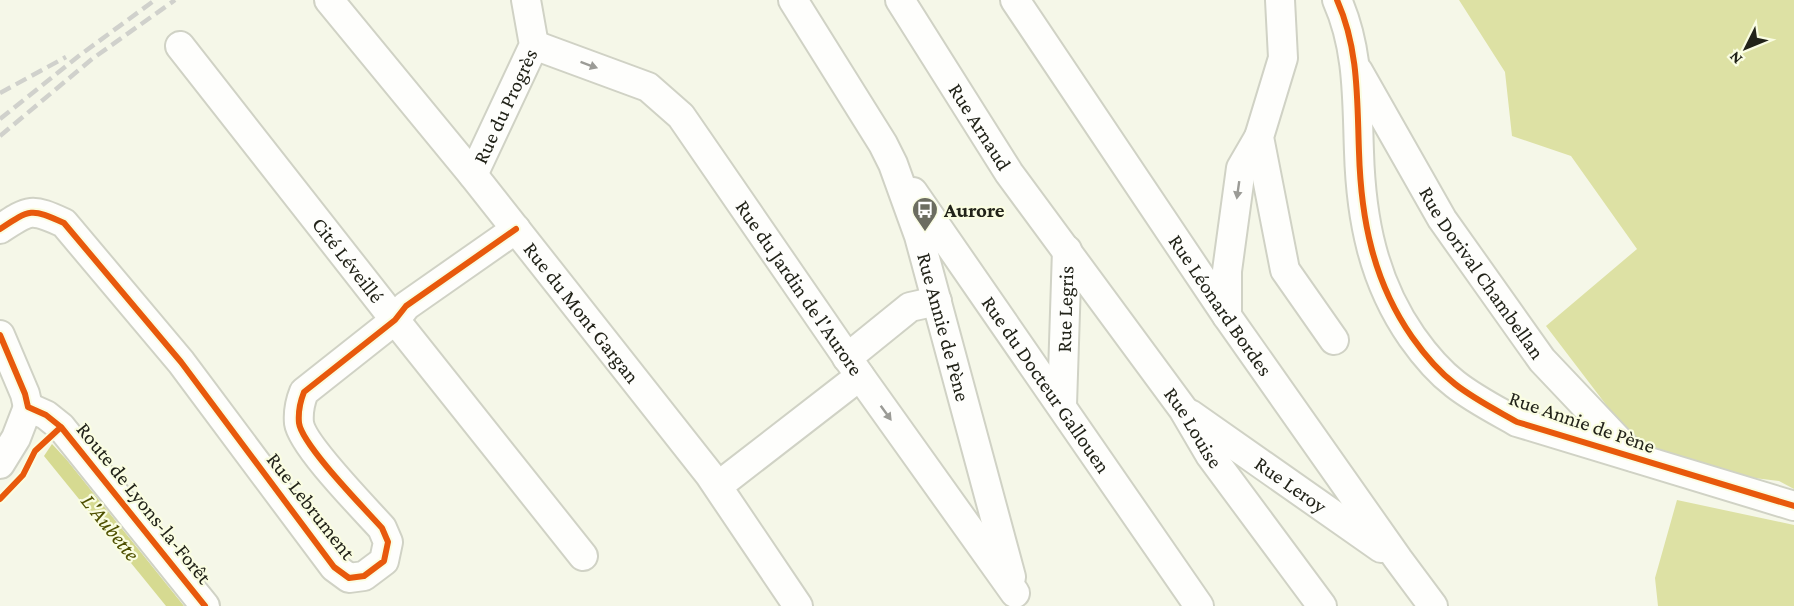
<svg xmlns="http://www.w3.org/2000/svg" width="1794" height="606" font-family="'Crimson Pro',serif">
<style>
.forest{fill:#dde1a4}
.water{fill:#d6da91}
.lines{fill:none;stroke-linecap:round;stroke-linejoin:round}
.minor-casing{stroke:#d0d2c5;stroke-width:32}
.minor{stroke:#fefefc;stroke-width:28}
.rail{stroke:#d0d1cc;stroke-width:4.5;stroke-dasharray:12 6;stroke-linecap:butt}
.cycleway-casing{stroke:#fafde2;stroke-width:10}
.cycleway{stroke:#e8590c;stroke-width:6}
.oneway{fill:#9b9b96}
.labels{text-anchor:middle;stroke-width:4.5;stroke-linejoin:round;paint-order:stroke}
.street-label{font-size:21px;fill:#222319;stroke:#fafde2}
.poi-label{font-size:21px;font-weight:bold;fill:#222319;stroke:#fafde2;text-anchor:start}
.water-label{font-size:22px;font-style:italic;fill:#4e5001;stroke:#fafde2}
</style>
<rect width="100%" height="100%" fill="#f5f7e8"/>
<path class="forest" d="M 1459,0 L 1794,0 L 1794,489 L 1779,481 L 1721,474 L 1636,444 L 1546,326 L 1637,249 L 1571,156 L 1512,136 L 1505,72 Z
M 1677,500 L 1794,525 L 1794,606 L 1658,606 L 1655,578 Z"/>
<path class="water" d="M 52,444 L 66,459 L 184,606 L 166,606 L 44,456 Z"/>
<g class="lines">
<defs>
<g id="minor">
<path id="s1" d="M 329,0 L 473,175 L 709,474 L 798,606"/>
<path id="s2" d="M 793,0 L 883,144 L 893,164 L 919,236 L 1011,577"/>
<path id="s3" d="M 900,0 L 1009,173 L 1183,409 L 1210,455 L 1322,606"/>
<path id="s4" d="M 1015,0 L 1227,316 L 1398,559 L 1433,606"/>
<path d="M 1280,0 L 1283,58 L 1259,137 L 1285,270 L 1334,340"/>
<path d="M 1337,0 C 1359,49 1357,100 1359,152 C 1361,219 1373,281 1412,337 C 1424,354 1438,371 1455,384 C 1474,399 1496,410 1517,422 L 1794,506"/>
<path id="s5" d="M 534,45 L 648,87 L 681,116 L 860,376 L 1015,593"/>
<path id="s6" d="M 180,46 L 395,320 L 583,556"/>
<path id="s7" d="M 1358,71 L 1442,219 L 1542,360 L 1634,457"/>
<path id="s8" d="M 473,175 L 534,45 L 526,0"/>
<path id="s9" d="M 913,192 L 1199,606"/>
<path d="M 0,229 C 30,209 31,208 64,223 L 181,362 L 334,567 L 349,578 L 364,576 L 384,561 L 388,542 L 382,528 C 364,508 302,445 299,423 C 298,412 300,402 304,392 L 395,320 L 406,306 L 516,229"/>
<path d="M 1227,316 L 1227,271 L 1241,168 L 1259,137"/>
<path d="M 0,335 L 25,394 L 28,407"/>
<path d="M 847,358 L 910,307 L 937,301"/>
<path id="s10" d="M 1062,405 L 1067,250"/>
<path d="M 28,407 L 46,415 L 61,427 L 205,606"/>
<path id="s11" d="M 1190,414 L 1381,548"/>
<path d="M 0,464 L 16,438 L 28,407"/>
<path d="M 718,486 L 860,376"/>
</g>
</defs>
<use href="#minor" class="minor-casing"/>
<use href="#minor" class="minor"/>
<path class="rail" d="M 0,93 L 66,57
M 0,119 L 80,55 L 155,0
M 0,136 L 92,59 L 175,0"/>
<defs>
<path id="cycleway" d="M 1337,0 C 1359,49 1357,100 1359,152 C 1361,219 1373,281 1412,337 C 1424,354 1438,371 1455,384 C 1474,399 1496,410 1517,422 L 1794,506
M 0,229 C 30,209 31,208 64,223 L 181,362 L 334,567 L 349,578 L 364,576 L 384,561 L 388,542 L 382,528 C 364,508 302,445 299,423 C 298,412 300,402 304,392 L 395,320 L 406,306 L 516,229
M 0,335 L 25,394 L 28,407 L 46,415 L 61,427 L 205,606
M 0,499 L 23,475 L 35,451 L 61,427"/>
</defs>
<use href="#cycleway" class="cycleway-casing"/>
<use href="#cycleway" class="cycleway"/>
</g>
<defs><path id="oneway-solid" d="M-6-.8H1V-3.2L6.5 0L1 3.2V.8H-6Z" transform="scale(1.5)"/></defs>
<g class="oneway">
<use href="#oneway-solid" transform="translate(589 65) rotate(20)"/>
<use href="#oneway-solid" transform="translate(1238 190) rotate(98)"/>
<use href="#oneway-solid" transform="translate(886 413) rotate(54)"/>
</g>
<defs>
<symbol id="bus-pin" viewBox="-11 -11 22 30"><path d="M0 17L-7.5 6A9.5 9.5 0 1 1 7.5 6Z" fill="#6c6d61" stroke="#fafde2"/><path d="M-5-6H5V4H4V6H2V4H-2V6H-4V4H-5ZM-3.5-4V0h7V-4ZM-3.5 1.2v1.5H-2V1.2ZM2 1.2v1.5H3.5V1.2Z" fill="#fff"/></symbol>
</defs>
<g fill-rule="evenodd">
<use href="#bus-pin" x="910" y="195" width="30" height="40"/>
</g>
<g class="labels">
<g class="street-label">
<text dy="7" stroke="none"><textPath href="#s8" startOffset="76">Rue du Progrès</textPath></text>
<text dy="7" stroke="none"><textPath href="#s3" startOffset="150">Rue Arnaud</textPath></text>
<text dy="7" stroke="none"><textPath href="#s6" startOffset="272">Cité Léveillé</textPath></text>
<text dy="7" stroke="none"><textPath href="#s7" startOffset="237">Rue Dorival Chambellan</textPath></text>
<text dy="7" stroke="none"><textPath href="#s5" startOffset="374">Rue du Jardin de l'Aurore</textPath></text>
<text dy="7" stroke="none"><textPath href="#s4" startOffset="368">Rue Léonard Bordes</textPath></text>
<text dy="7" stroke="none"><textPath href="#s10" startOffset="96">Rue Legris</textPath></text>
<text dy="7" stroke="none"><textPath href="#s1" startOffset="402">Rue du Mont Gargan</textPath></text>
<text dy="7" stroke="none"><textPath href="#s2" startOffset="363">Rue Annie de Pène</textPath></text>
<text dy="7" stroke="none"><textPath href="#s9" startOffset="234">Rue du Docteur Gallouen</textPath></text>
<text transform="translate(1582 422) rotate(19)" y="7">Rue Annie de Pène</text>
<text dy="7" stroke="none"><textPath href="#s3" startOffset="519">Rue Louise</textPath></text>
<text dy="7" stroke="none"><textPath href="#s11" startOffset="123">Rue Leroy</textPath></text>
<text transform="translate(144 503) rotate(51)" y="7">Route de Lyons-la-Forêt</text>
<text transform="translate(311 506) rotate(52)" y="7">Rue Lebrument</text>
</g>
<g class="poi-label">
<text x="944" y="217">Aurore</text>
</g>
<g class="water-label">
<text transform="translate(111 527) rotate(51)" y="8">L'Aubette</text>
</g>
</g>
<g transform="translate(1746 48) rotate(227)" stroke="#fafde2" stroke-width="4.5" paint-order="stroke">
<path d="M0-4.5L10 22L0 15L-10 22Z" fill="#222319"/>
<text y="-9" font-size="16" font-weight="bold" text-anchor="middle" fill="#222319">N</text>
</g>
</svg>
